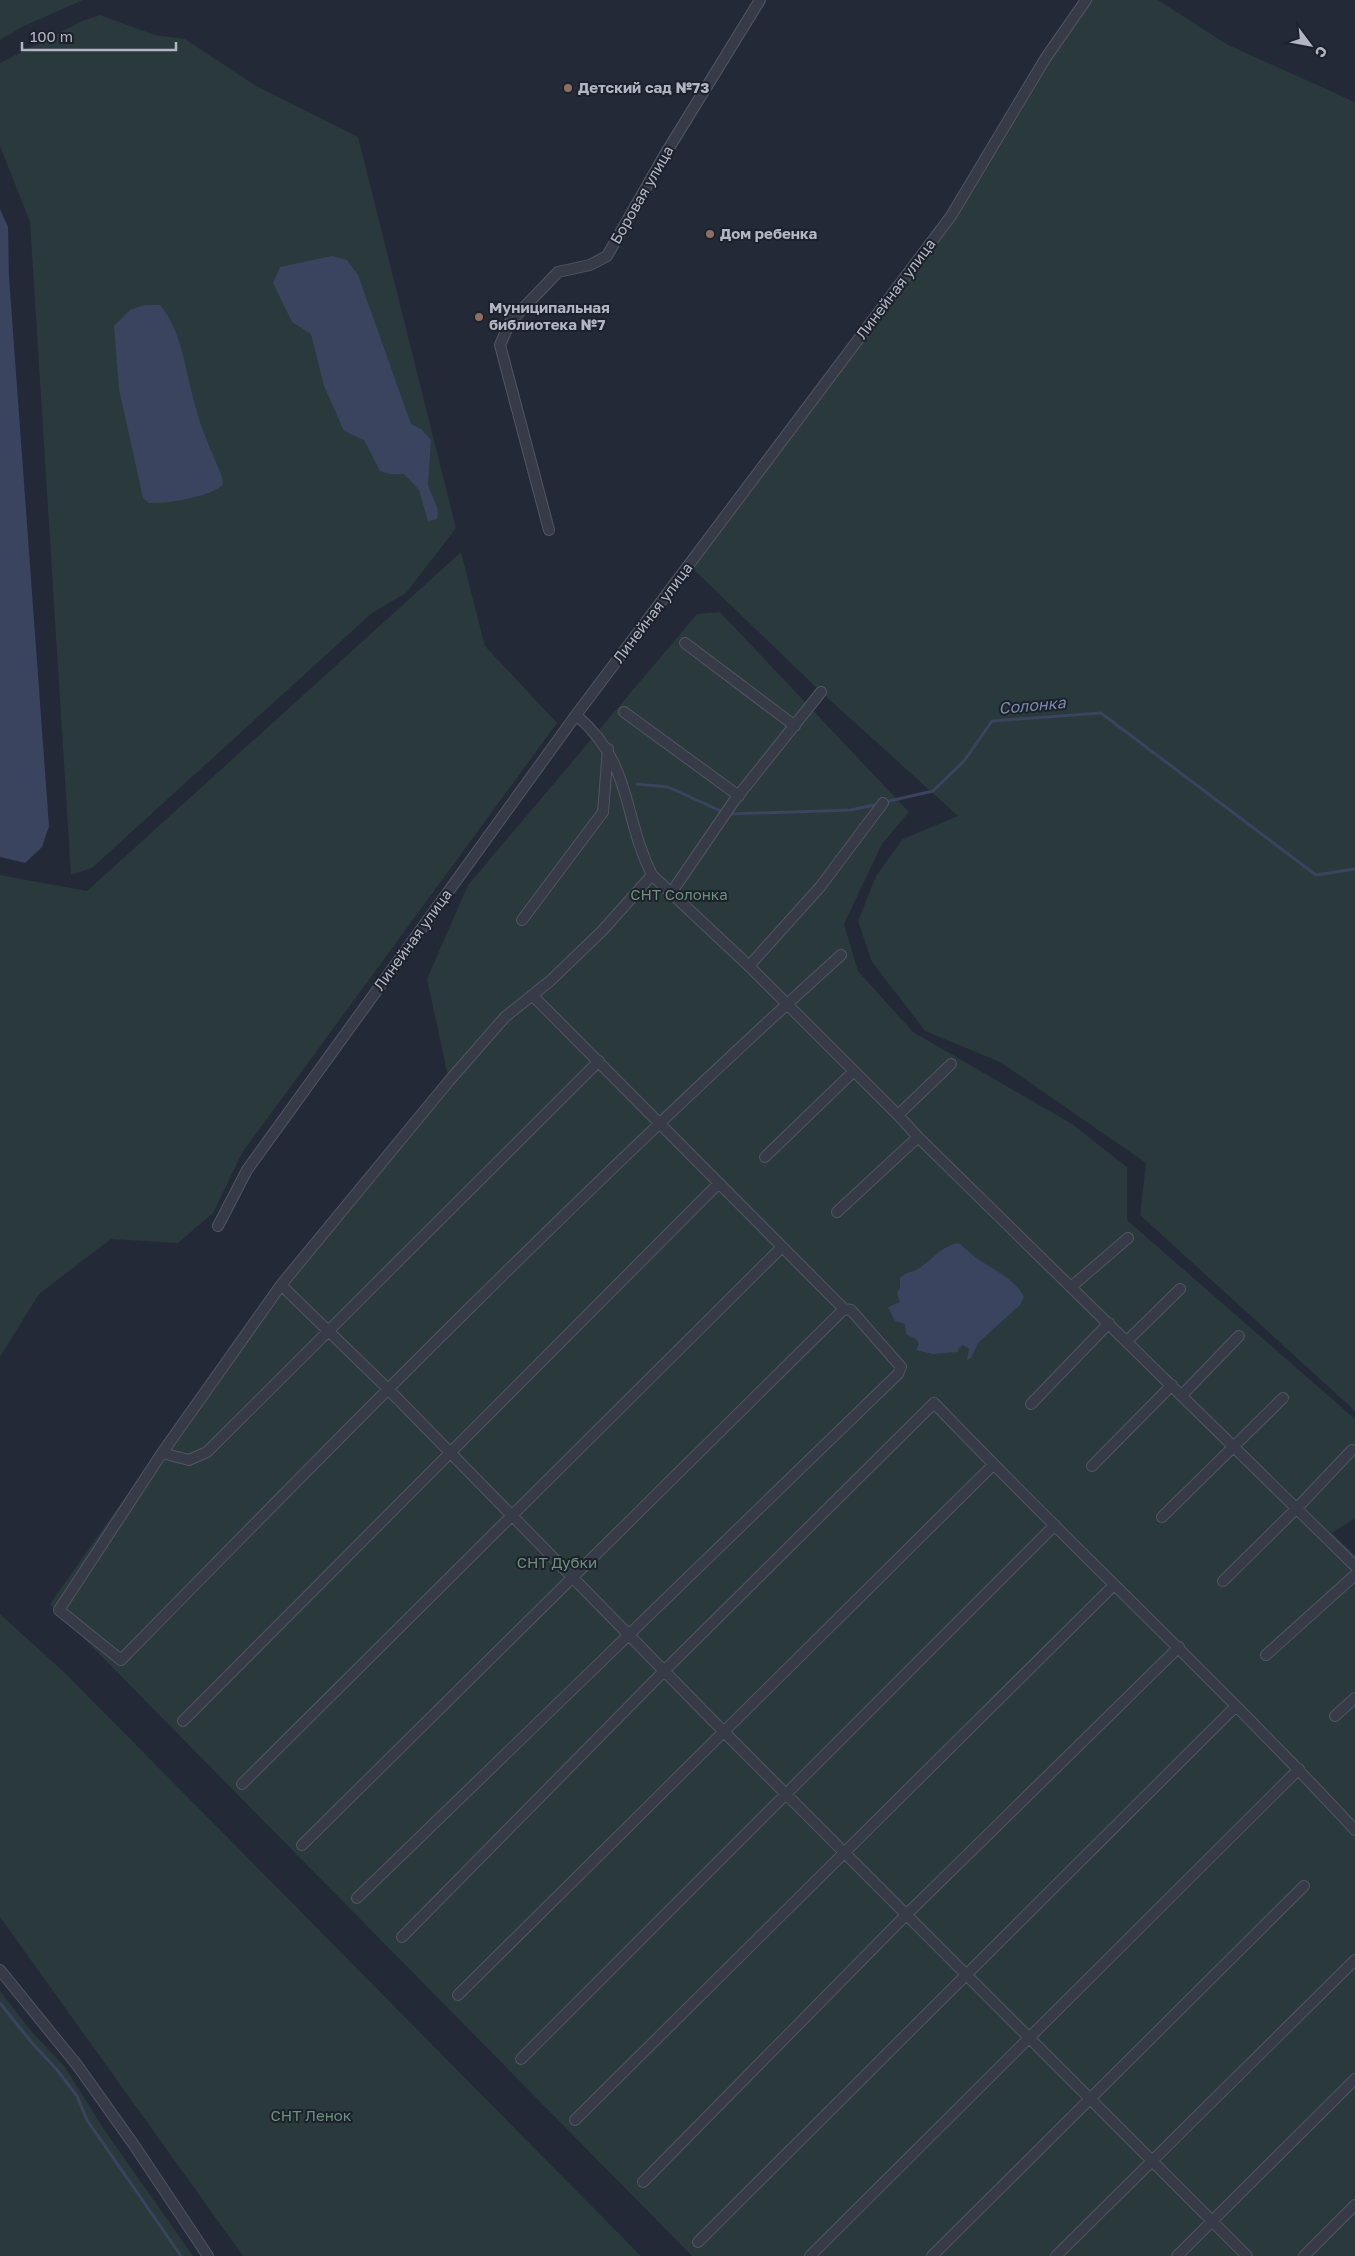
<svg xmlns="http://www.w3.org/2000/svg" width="1355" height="2256" font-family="'Golos Text',sans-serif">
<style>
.green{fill:#29393c}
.water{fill:#3a445f}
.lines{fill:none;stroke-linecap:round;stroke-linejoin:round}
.stream{stroke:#3a445f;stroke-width:3}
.street-casing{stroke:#525662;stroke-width:12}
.street{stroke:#373b48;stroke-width:10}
.education-dot{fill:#8d6e63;stroke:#1c212c;stroke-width:2}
.labels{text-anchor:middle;stroke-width:4;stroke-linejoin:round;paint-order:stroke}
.poi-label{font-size:15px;font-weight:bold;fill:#b2b6c4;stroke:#1c212c;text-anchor:start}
.street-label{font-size:15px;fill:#b2b6c4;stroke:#1c212c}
.park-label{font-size:15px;fill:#6b927a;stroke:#1c212c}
.water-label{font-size:16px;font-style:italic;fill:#7c89aa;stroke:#1c212c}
</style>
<rect width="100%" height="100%" fill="#232937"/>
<path class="green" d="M 0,0 L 83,0 L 24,26 L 0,40 Z
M 1086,0 L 1158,0 L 1228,45 L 1355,102 L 1355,1411 L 1140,1215 L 1146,1163 L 1000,1062 L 925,1031 L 872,962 L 858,921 L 876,876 L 903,839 L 958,816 L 821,692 L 689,565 L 951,216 Z
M 100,15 L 155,35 L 185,39 L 256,86 L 358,137 L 456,528 L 406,593 L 372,613 L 92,868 L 71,875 L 30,222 L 0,146 L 0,63 L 82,21 Z
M 461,552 L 485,646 L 557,723 L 242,1153 L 213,1213 L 178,1243 L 111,1239 L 39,1294 L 0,1357 L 0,875 L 87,891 Z
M 720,612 L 909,812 L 882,844 L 844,924 L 858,971 L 913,1032 L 1072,1124 L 1127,1167 L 1127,1220 L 1355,1419 L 1355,1518 L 1332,1533 L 1355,1555 L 1355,2256 L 692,2256 L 50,1604 L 256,1311 L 281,1285 L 449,1081 L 427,979 L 468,885 L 697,614 Z
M 0,1614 L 66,1674 L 641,2256 L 243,2256 L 0,1917 Z
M 0,1991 L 32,2032 L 65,2067 L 103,2128 L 193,2256 L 0,2256 Z"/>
<path class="water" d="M 0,209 L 8,227 L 9,277 L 49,826 L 42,847 L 25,863 L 0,857 Z
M 332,256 L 347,260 L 358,275 L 411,424 L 421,429 L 431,440 L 428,485 L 438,510 L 437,519 L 428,521 L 419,490 L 404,474 L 390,474 L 380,471 L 364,440 L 344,431 L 324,386 L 311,334 L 292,322 L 273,283 L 280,267 Z
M 145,305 L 160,305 C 182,330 186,374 195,405 C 201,430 213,454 222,477 L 223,484 C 213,497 165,504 149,503 L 143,498 L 119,389 L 114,326 L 130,310 Z
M 959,1243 C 966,1249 973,1256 981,1261 C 996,1271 1016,1280 1024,1297 L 1020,1305 L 978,1343 L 971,1358 L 967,1360 L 969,1349 L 963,1345 L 959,1348 L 958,1352 L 933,1354 L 916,1350 L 919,1344 L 916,1339 L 906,1334 L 905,1324 L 895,1321 L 888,1307 L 900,1302 L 897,1294 L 900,1287 L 900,1278 C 907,1271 911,1273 918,1269 C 933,1259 941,1246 959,1243 Z"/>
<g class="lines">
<path class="stream" d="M 637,784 L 668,787 L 723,812
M 885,802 L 933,791 L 964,761 L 992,721 L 1101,713 L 1316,875 L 1355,869
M 729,814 L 851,810 L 879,804
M 0,2003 L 32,2043 L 58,2071 L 77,2096 L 87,2120 L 181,2256"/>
<defs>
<path id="street" d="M 549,530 L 500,345 L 510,322 L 558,272 L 590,265 L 607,256 L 664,156 L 760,0
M 685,643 L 795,726
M 624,712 L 739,796
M 576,715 C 633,763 622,815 652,875 L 749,966 L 898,1115 L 918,1137 L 1355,1566
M 671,893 L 734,801 L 821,692
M 522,920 L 603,812 L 608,749
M 749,966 L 820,887 L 883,803
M 599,1061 L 207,1452 L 189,1460 L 162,1453 L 59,1610 L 121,1660 C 356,1420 592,1180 841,955
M 898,1115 L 951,1064
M 765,1157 L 854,1071
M 837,1212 L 918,1137
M 218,1226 L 247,1170 L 576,715 L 951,216 L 1045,59 L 1086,0
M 281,1285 L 387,1388 L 723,1731 L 1247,2256
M 1071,1287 L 1128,1238
M 1127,1341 L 1180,1289
M 1182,1395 L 1239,1336
M 1031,1404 L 1109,1323
M 162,1453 L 281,1285 L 449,1081 L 505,1017 L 550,981 L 602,931 L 652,875
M 1092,1466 L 1172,1385
M 1162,1517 L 1283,1398
M 1223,1581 L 1297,1508 L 1352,1450
M 1266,1655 L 1355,1575
M 1335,1716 L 1355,1698
M 183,1721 L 718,1184
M 242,1784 L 782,1247
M 302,1845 L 844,1309
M 357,1898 L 898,1374 L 901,1367 L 851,1310 L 844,1309 L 532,995
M 402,1937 L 665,1670 L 934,1403 C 1072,1547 1219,1683 1355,1830
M 0,1970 L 77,2065 L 134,2145 L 208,2256
M 458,1995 L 993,1465
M 521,2059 L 1055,1525
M 575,2120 L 1113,1586
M 643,2182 L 907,1914 L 1179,1647
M 698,2242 L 1236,1706
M 810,2256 L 1299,1769
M 932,2256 L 1304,1886
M 1056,2256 L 1355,1960
M 1177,2256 L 1355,2079
M 1304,2256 L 1355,2205"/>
</defs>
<use href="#street" class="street-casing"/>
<use href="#street" class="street"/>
</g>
<g class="education-dot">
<circle cx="568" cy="88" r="5"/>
<circle cx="710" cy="234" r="5"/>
<circle cx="479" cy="317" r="5"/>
</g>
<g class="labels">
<g class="poi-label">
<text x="578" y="93">Детский сад №73</text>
<text x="720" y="239">Дом ребенка</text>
<text x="489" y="313">Муниципальная<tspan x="489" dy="17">библиотека №7</tspan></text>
</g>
<g class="street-label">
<text transform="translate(642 195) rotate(-60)" y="5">Боровая улица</text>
<text transform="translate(896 289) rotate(-53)" y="5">Линейная улица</text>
<text transform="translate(653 613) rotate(-53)" y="5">Линейная улица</text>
<text transform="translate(413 940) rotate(-54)" y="5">Линейная улица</text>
</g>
<g class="park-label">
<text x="679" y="900">СНТ Солонка</text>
<text x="557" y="1568">СНТ Дубки</text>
<text x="311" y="2121">СНТ Ленок</text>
</g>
<g class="water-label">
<text transform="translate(1032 705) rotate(-5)" y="6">Солонка</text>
</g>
</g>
<g transform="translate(1310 45) rotate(122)" stroke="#1c212c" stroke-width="4" paint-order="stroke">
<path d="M0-4L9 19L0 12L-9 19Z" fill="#b2b6c4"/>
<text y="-8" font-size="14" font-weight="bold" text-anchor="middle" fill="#b2b6c4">С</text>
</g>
<path d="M22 42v8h154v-8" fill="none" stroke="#b2b6c4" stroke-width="2.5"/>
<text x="30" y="42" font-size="15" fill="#b2b6c4" stroke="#1c212c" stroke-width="4" paint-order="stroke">100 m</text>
</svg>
